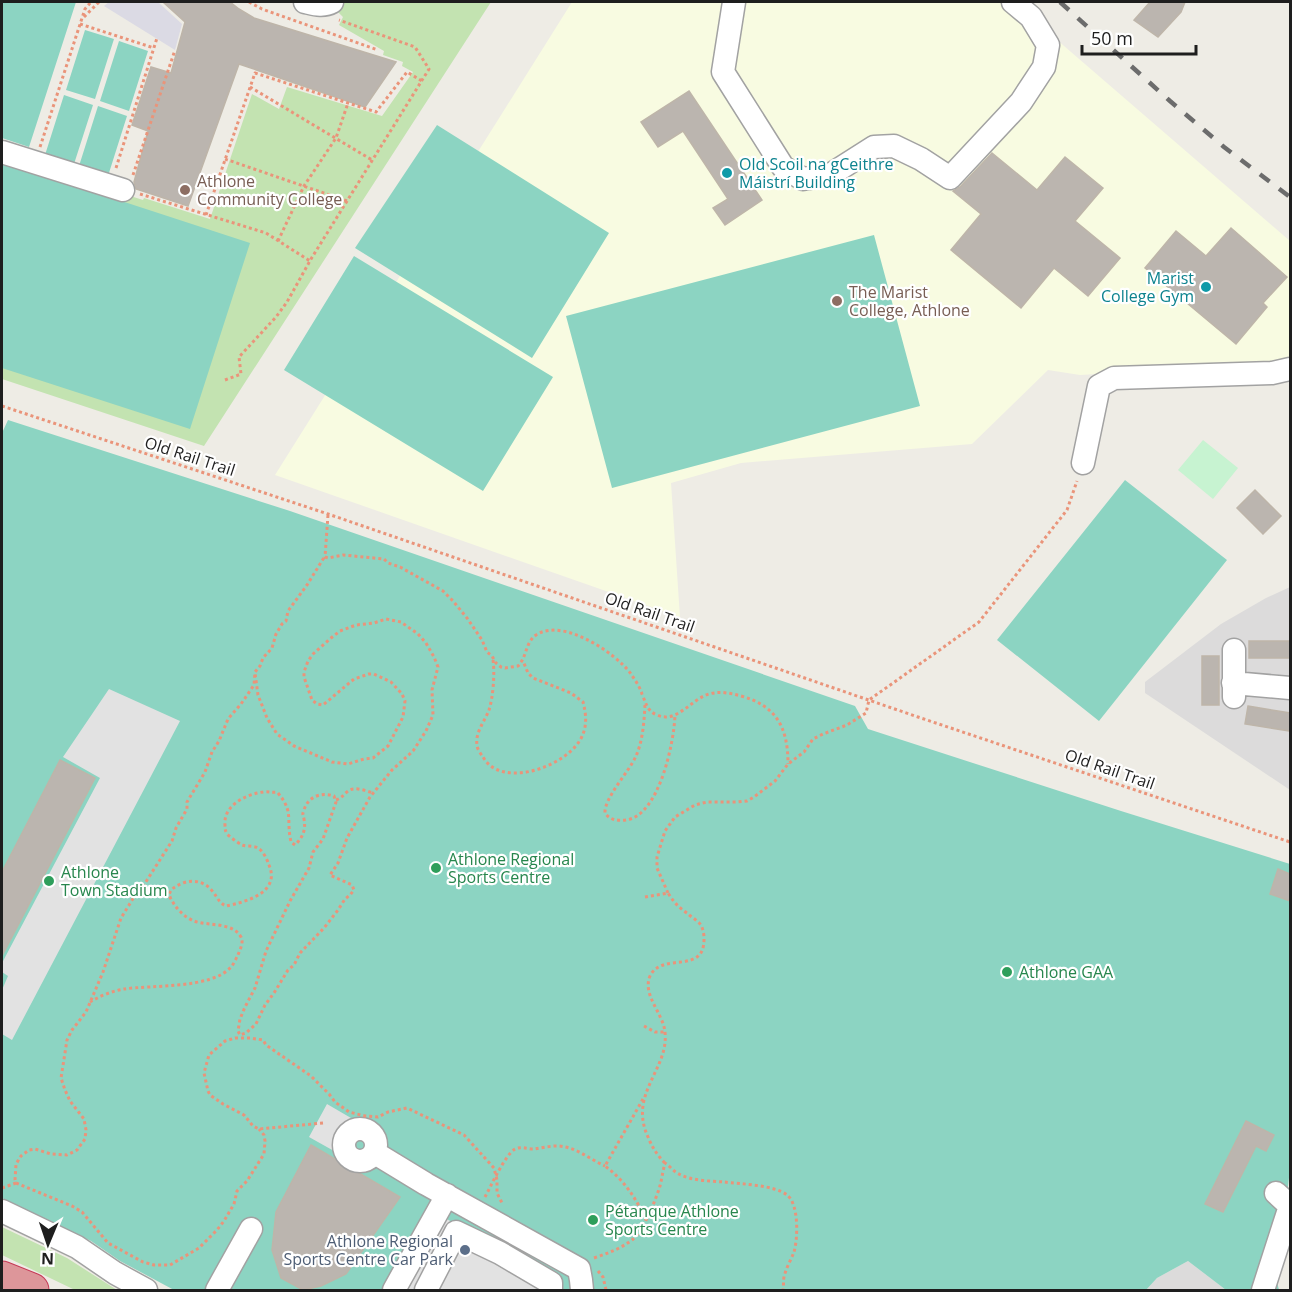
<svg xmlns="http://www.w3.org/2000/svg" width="1292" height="1292" font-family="'Open Sans',sans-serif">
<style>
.residential{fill:#dcdbdb}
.education{fill:#f8fbe1}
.grass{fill:#c3e3b1}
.park{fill:#c7f3d1}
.pitch{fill:#8cd4c2}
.parking{fill:#e2e2e2}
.plaza{fill:#dbdae4}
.building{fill:#bbb5af;stroke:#beb5a9;stroke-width:1.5}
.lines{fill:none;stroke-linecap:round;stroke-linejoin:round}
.minor-casing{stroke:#a2a2a2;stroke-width:25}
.highway-casing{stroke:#c63856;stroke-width:35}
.path{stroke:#ea947a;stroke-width:3;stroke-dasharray:3 3;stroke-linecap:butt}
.minor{stroke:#fff;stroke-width:22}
.highway{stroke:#dd969a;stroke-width:33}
.rail{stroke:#6c6c6c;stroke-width:4.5;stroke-dasharray:12 12;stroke-linecap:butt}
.culture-dot{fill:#0f9aa8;stroke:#fff;stroke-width:2}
.education-dot{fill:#8d6e63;stroke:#fff;stroke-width:2}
.leisure-dot{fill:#2e9e5b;stroke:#fff;stroke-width:2}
.service-dot{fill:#5c6f8a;stroke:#fff;stroke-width:2}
.labels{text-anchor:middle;stroke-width:4.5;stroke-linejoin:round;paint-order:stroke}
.culture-label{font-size:16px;fill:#0d838f;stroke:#fff;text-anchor:start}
.education-label{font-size:16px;fill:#785e54;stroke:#fff;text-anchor:start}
.street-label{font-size:16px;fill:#1e1e1e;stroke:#fff}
.leisure-label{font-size:16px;fill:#27864d;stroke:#fff;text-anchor:start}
.service-label{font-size:16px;fill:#4e5e75;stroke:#fff;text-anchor:end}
</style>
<rect width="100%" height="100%" fill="#eeece5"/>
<path class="residential" d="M 1290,587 L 1290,790 L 1145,693 L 1145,682 L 1221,624 L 1266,598 Z
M 1188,1261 L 1226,1290 L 1146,1290 L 1157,1278 Z"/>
<path class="education" d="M 572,2 L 1013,2 L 1290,241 L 1290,361 L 1286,363 L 1080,375 L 1048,370 L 972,444 L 741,463 L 671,483 L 680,617 L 275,475 Z"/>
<path class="grass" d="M 345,2 L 491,2 L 204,446 L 2,379 L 2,155 L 143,200 L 144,198 L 210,219 L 252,94 L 279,109 L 287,87 L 382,116 L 413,72 L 402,66 L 403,62 L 383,55 L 384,51 L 339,25 L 343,17 L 338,12 L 342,8 Z
M 2,1227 L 67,1258 L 117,1290 L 75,1290 L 2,1255 Z"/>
<path class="park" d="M 1203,440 L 1238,468 L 1213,499 L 1178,470 Z"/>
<path class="pitch" d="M 2,2 L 76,2 L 29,147 L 2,138 Z
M 85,30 L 114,39 L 95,99 L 66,90 Z
M 119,41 L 148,51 L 129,111 L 100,101 Z
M 64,95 L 93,105 L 74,164 L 45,155 Z
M 98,106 L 127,116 L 108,176 L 79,166 Z
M 437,125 L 609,233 L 532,358 L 355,248 Z
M 2,162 L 250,243 L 190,429 L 2,368 Z
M 874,235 L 920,406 L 612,488 L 566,316 Z
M 354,256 L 553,377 L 483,491 L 284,370 Z
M 8,420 L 290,511 L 855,706 L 868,729 L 1121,811 L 1290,864 L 1290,1169 L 1277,1282 L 1279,1290 L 1226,1290 L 1188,1261 L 1157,1278 L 1146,1290 L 174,1290 L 120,1261 L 91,1241 L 2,1198 L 2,433 Z
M 1125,480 L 1227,560 L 1099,721 L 997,640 Z"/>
<path class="parking" d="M 109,689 L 180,721 L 12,1040 L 2,1034 L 2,990 L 8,976 L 2,972 L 2,963 L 100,778 L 63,757 Z
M 327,1104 L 351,1118 L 334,1151 L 309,1137 Z
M 445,1218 L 557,1281 L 564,1290 L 405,1290 Z"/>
<path class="plaza" d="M 109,2 L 158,2 L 182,24 L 175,50 L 104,6 Z"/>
<path class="building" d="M 163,2 L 230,2 L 239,9 L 254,18 L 396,62 L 365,107 L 239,64 L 188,206 L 136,189 L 134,182 L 148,131 L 132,125 L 151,67 L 171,73 L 185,22 Z
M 1150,2 L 1185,2 L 1181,12 L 1158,37 L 1134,20 Z
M 689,91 L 762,200 L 725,225 L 713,208 L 728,199 L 683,131 L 658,147 L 641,122 Z
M 992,153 L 1037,190 L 1065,157 L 1103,188 L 1075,221 L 1120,258 L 1088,296 L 1054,268 L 1021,308 L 951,250 L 981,214 L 953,191 L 960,187 Z
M 1231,228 L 1287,277 L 1263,303 L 1267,307 L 1236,344 L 1145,268 L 1176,231 L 1206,256 Z
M 1255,490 L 1281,516 L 1263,534 L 1237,508 Z
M 1249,641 L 1290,641 L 1290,658 L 1249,658 Z
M 1202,656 L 1219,656 L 1219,705 L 1202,705 Z
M 1248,706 L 1290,713 L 1290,731 L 1245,724 Z
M 60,760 L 95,778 L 2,956 L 2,872 Z
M 1278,869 L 1290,874 L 1290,901 L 1270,894 Z
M 1246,1121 L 1274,1135 L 1266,1151 L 1256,1146 L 1223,1212 L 1205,1204 Z
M 311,1145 L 400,1197 L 346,1274 L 321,1286 L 303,1290 L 281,1278 L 272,1250 L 276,1212 Z"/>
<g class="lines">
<defs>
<path id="minor" d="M 305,2 C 314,4 323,7 332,2
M 734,2 L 723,72 L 783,167 L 803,179 L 830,175 L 874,147 L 894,146 L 921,159 L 950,178 L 1021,102 L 1044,67 L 1048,45 L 1031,17 L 1013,2
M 2,152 L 123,190
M 1083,463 L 1099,386 L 1114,378 L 1272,373 L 1290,369
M 1234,650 L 1234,697
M 1233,683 L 1290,688
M344 1145a16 16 0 1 1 32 0a16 16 0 1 1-32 0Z
M 375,1153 L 426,1184 L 579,1269 L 581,1280 L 582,1290
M 2,1211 L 77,1247 L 115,1273 L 146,1290
M 217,1290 L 251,1229
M 394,1290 L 447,1195
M 426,1290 L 456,1232 L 500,1253 L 551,1283 L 551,1290
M 1263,1290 L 1290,1206 L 1276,1193"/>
<path id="highway" d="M 2,1278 L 32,1290"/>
</defs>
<use href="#minor" class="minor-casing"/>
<use href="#highway" class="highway-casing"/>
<path class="path" d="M 249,2 L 262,9 L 378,50
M 84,17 L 99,2
M 80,24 L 154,48
M 250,87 L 372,160
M 40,147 L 85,9 L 91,2
M 225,159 L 347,201
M 116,168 L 157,38
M 133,175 L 175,50
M 140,194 L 266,233 L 310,261
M 206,215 L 255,73 L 376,112 L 407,72 L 422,81
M 278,241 L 304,186 L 336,138 L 348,103
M 225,380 L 241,374 L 239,357 L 276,317 L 287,302 L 311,259 L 429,69 L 415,47 L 339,20
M 2,406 L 328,514 L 918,717 L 1290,842
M 328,515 L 325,557 L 328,558 L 343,555 L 384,559 L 388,563 L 400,567 L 443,591 L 453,601 L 467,618 L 482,640 L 487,652 L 492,656 L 496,663 L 501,667 L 505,668 L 518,666 C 527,657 525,643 536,635 C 562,617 616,653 631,674 C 635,680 640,687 642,694 C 646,703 647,711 657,715 C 677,724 691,699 709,694 C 720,691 730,693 741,696 C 777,706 788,728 788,764
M 493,660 C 495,673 493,698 489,710 C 485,721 475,732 477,745 C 477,749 481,754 483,757 C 502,791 572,765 583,734 C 587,724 586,713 583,702 L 571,693 L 533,678 L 528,673 L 523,661
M 645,705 C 644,722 643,740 636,756 C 629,772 604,798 605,813 C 610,820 617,821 626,820 C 659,816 674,743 675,715
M 336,800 C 342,798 343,795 348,791 C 355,786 366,791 373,793
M 668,893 L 657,868 L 657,857 L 665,831 L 675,817 L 695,805 L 707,802 L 737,802 L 747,801 L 754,797 L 775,781 L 788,764 L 804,752 L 813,739 L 823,734 L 847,725 L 866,713 L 869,700 L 979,622 L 1067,510 L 1077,481
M 645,897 L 668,893 C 673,901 679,908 687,913 C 691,917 697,920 701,925 C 703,929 704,934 704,938 C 705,976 662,951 650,976 C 642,995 663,1013 665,1032 C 669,1070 628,1093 648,1137 C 652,1147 657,1155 665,1163
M 90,1002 C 100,996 112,991 124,989 C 151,985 212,989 231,967 C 234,964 236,958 238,955 C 240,949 244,943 241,937 C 233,922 207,926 194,921 C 182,916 174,906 169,895 C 171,888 176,886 183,883 C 194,879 206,882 213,892 C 218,898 219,903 226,906 C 245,902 281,893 269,865 C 267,860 264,852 259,849 C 255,845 247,847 242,845 C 238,843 230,837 227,834 C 225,830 225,829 225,825 C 223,805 247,794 263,792 C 268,791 272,793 277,792 C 293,810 287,817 290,837 L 291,842 L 295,845 C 303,837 306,830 304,819 C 303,814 302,815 304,810 C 308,796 322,792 334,796 L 336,802 L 323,839 L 313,852 L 309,868 L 290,901 L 266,951 L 255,988 L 245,1007 L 240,1019 L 238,1031 L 240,1035 L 246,1033 L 256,1024 L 265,1005 L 274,993 L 288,970 L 294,965 L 300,953 L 324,928 L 338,910 L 345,899 L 350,895 L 354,890 L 352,885 L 330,875 L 338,863 L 347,838 L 370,797 L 392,770 L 413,751 L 426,731 L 433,715 L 432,690 L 438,667 L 434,657 L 426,643 L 418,634 L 401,622 L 386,619 L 374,623 L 356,625 L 340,631 L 331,638 L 313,654 L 308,661 L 304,672 L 304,677 L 312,700 L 317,704 L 323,705 L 354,679 L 369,674 L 374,674 L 391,682 L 402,694 L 405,701 L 403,717 L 388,746 L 373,758 L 364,759 L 348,764 L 332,762 L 294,746 L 277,734 L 267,718 L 258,695 L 255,673
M 644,1026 L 655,1032 L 665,1032
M 643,1099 L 605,1166 C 624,1180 636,1198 646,1220
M 323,1123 L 259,1129 L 253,1126 L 244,1115 L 223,1104 L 210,1095 L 208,1091 L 204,1073 L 209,1055 L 225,1041 L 235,1038 L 250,1038 L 263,1040 L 266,1045 L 311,1076 L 329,1094 L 335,1102 L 349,1112 L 365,1116 L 378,1117 L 388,1112 L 407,1108 L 464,1135 L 494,1168 L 497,1180 L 497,1193 L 503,1205
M 16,1183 L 72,1206 L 82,1212 L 108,1243 L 143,1262 L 154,1265 L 170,1265 L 199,1248 L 217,1230 L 224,1221 L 234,1204 L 237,1191 L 247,1181 L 264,1154 L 265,1141 L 264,1135 L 259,1129
M 2,1188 L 16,1183 L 15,1180 L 16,1164 L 21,1156 L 29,1150 L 35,1149 L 51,1154 L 67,1155 L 77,1150 L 85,1139 L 86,1130 L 84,1119 L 70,1101 L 65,1090 L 61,1078 L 67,1040 L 72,1030 L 86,1012 L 103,972 L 121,918 L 134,897 L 140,891 L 172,841 L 176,828 L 187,809 L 187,802 L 205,772 L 212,752 L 219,741 L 228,719 L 241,704 L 254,685 L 255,672 L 260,666 L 263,658 L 272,648 L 276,634 L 282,624 L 286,621 L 288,611 L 307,585 L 325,556
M 485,1197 C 491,1186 505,1155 515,1149 C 521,1146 527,1149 534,1149 C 541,1148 549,1146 557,1146 C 575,1146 589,1159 605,1166
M 594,1258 C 608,1253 620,1249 632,1240 C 643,1232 656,1199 660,1186 C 662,1178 663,1170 665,1163 C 670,1166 674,1172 679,1174 C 692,1181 710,1181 724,1182 C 740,1184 775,1185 787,1195 C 799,1204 798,1238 794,1252 C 791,1260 786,1268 784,1277 C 783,1282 784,1286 783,1290
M 598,1271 L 603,1277 L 606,1290"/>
<use href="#minor" class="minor"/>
<use href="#highway" class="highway"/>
<path class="rail" d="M 1060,2 L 1170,101 L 1224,147 L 1290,197"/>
</g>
<g class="culture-dot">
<circle cx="727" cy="173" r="6"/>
<circle cx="1206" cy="287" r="6"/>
</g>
<g class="education-dot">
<circle cx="185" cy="190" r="6"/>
<circle cx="837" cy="301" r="6"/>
</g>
<g class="leisure-dot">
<circle cx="436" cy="868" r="6"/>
<circle cx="49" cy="881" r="6"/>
<circle cx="1007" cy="972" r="6"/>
<circle cx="593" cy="1220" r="6"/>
</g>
<circle class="service-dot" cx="465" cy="1250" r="6"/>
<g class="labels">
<g class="culture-label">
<text x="739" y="170">Old Scoil na gCeithre<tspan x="739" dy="18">Máistrí Building</tspan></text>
<text x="1194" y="284" text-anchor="end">Marist<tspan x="1194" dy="18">College Gym</tspan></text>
</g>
<g class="education-label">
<text x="197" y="187">Athlone<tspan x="197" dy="18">Community College</tspan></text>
<text x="849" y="298">The Marist<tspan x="849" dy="18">College, Athlone</tspan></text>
</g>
<g class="street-label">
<text transform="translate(190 456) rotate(18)" y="6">Old Rail Trail</text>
<text transform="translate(650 612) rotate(19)" y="6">Old Rail Trail</text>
<text transform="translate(1110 769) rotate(19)" y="6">Old Rail Trail</text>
</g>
<g class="leisure-label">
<text x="448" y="865">Athlone Regional<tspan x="448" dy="18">Sports Centre</tspan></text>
<text x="61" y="878">Athlone<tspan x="61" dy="18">Town Stadium</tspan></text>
<text x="1019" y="978">Athlone GAA</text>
<text x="605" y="1217">Pétanque Athlone<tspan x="605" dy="18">Sports Centre</tspan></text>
</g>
<g class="service-label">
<text x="453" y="1247">Athlone Regional<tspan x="453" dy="18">Sports Centre Car Park</tspan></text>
</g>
</g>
<rect width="1292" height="1292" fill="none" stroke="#1e1e1e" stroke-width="6"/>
<g transform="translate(48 1244) rotate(182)" stroke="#ffffff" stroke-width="4.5" paint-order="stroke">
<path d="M0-4.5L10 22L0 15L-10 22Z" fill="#1e1e1e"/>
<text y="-9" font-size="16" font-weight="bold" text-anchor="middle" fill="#1e1e1e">N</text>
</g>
<path d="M1082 45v9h114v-9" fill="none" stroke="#1e1e1e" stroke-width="3"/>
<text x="1091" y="45" font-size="18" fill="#1e1e1e" stroke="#ffffff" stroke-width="4.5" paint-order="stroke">50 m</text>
</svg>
